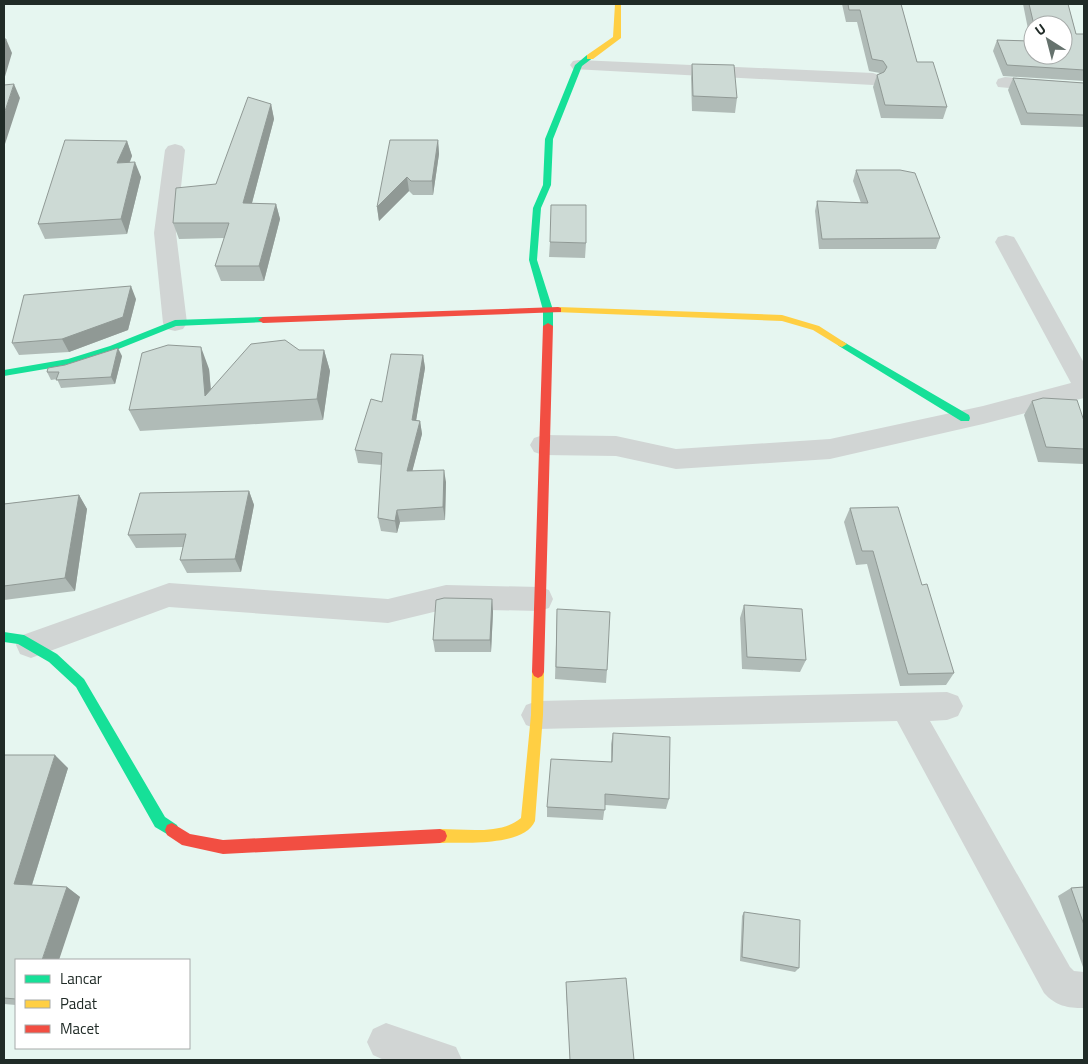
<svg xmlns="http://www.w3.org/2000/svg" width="1088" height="1064" font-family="'Titillium Web',sans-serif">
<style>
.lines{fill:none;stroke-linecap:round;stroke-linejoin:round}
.street{fill:#d1d5d4;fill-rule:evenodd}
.fast{fill:#16e098;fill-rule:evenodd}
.slow{fill:#ffcf43;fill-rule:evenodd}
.jam{fill:#f24e42;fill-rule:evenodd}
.wall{fill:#b0bbb7;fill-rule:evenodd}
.shaded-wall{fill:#909995}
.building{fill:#cddad5;stroke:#909995}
</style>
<rect width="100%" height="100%" fill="#e6f6f0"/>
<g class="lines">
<path class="street" d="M 579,60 L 873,73 L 879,75 L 882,79 L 879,83 L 873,85 L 573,69 L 570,65 L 573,61 Z
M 1005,77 L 1084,83 L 1084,95 L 998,87 L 996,83 L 998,79 Z
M 175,144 L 182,146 L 185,150 L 176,233 L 187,323 L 183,329 L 175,331 L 167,329 L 163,323 L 154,233 L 165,150 L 168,146 Z
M 1006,235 L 1014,237 L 1017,242 L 1084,363 L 1084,398 L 983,424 L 830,459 L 676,469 L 616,456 L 543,455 L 534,452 L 530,445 L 534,438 L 543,435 L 616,436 L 676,449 L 830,439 L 983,406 L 1071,383 L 995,242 L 998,237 Z
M 169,583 L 388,599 L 446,585 L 539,587 L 549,590 L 553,599 L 549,608 L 539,611 L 446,609 L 388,623 L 169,607 L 31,658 L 20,654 L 16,645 L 20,636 Z
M 947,692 L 958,696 L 963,706 L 958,716 L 947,720 L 930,721 L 1070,967 L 1074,971 L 1084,972 L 1084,1008 C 1067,1008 1056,1006 1044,993 L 897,721 L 537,729 L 526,725 L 521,715 L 526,705 L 537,701 Z
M 386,1023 L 456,1047 L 462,1060 L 384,1060 L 373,1055 L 367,1042 L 373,1029 Z"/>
<path class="fast" d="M 587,55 L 594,57 L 582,66 L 553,139 L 551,185 L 541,208 L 537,260 L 553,310 L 553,326 L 548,329 L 543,326 L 543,310 L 529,260 L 533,208 L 543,185 L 545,139 L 575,65 Z
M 263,317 L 268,320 L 266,322 L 176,326 L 116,350 L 69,365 L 4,376 L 4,370 L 68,359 L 110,346 L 175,320 Z
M 842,341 L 969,415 L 970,418 L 969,421 L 961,421 L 839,346 L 837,344 Z
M 4,632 L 24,635 L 57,654 L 84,679 L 165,817 L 177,825 L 179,830 L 177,835 L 172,837 L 155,827 L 76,687 L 49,662 L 18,644 L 4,642 Z"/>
<path class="slow" d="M 615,4 L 621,4 L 621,38 L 593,59 L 587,59 L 587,55 L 613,37 Z
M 558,307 L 782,315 L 819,326 L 847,344 L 842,347 L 839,346 L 813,330 L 782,321 L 555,312 L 555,308 Z
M 538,666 L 542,668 L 544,672 L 543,715 L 535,821 C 524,847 464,842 440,843 L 435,841 L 433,836 L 435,831 L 440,829 C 465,829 501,835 521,818 L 531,715 L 532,672 L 534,668 Z"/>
<path class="jam" d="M 558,307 L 561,308 L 561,312 L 263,323 L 258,320 L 263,317 Z
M 548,323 L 553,326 L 544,672 L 542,676 L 538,678 L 534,676 L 532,672 L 543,326 Z
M 172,823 L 190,834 L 223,840 L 440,829 L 445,831 L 447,836 L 445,841 L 440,843 L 223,854 L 182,845 L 167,835 L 165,830 L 167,825 Z"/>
</g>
<path class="wall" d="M 842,4 L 901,4 L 917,62 L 947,107 L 943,119 L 881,118 L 873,87 L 877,75 L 880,73 L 869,71 L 857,22 L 846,22 Z
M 1023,4 L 1068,4 L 1076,34 L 1084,34 L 1084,81 L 1003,76 L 993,51 L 997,40 L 1024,41 L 1027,34 L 1029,34 ZM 1033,25 L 1063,25 L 1033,55 Z
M 692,64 L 737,98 L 735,113 L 692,111 L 691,78 Z
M 1013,78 L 1084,83 L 1084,127 L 1021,125 L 1008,90 Z
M 271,104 L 274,119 L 252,203 L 276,204 L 280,219 L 264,281 L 221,281 L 215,266 L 224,238 L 179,239 L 173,223 L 216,184 Z
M 438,140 L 439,154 L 433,195 L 413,195 L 409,191 L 379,221 L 377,207 Z
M 127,141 L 132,156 L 130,162 L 141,177 L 127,234 L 45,239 L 38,224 Z
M 856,170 L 940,238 L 936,249 L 819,249 L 815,211 L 817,201 L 861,203 L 853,181 Z
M 550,242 L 586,243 L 585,258 L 549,257 Z
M 136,299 L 128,330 L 69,352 L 19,355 L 12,343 Z
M 299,350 L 324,350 L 330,371 L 323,420 L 140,431 L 129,410 L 209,369 L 211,390 Z
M 423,355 L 425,368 L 416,420 L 420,421 L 422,434 L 412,471 L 446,482 L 445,520 L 400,522 L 397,533 L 381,531 L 378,518 L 382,465 L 358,463 L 355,450 L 382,402 Z
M 122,356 L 115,384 L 61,388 L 57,379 L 51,380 L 47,372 L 65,365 Z
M 1032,401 L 1084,421 L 1084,464 L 1038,462 L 1024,415 Z
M 249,491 L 254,505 L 241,572 L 187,573 L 180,560 L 183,547 L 136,548 L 128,535 Z
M 79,495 L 87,509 L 75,591 L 4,600 L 4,504 Z
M 850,508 L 922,585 L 954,673 L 946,685 L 900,686 L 867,564 L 856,565 L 844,522 Z
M 492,599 L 493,612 L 491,652 L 435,652 L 433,640 Z
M 744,605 L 806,660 L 800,672 L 742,669 L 740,618 Z
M 557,609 L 607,670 L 606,683 L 555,679 Z
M 613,733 L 669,799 L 666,809 L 605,805 L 603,820 L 547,817 L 547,807 L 611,762 L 611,744 Z
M 4,755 L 68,768 L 32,885 L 67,887 L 80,897 L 16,960 L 16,1005 L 4,1004 Z
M 1084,887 L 1084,970 L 1058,896 L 1071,888 Z
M 744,912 L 799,968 L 795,972 L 740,961 L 742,916 Z
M 566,982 L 634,1060 L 570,1060 L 566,989 Z"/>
<path class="shaded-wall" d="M 6,39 L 12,53 L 4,80 L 4,46 Z
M 14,84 L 20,98 L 5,144 L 4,140 L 4,114 Z
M 271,104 L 274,119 L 248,218 L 243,203 Z
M 438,140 L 439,154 L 433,195 L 432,181 Z
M 127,141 L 132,156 L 123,178 L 117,163 Z
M 135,162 L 141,177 L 127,234 L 121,219 Z
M 407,177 L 409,191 L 379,221 L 377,207 Z
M 276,204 L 280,219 L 264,281 L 259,266 Z
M 131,286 L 136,299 L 128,330 L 69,352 L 62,339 Z
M 201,347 L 209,369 L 212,405 L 205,396 Z
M 118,348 L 122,356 L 115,384 L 111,377 Z
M 324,350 L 330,371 L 323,420 L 317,399 Z
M 423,355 L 425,368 L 414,433 L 412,420 Z
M 420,421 L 422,434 L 409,484 L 407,471 Z
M 444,470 L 446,482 L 445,520 L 443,507 Z
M 249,491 L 254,505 L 241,572 L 235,559 Z
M 79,495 L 87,509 L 75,591 L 65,578 Z
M 397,510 L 400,522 L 397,533 L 395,521 Z
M 492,599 L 493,612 L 491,652 L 490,640 Z
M 55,755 L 68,768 L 29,894 L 14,884 Z
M 67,887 L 80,897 L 59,960 L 42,960 Z"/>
<path class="building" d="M 848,4 L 901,4 L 917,62 L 933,62 L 947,107 L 885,105 L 877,75 L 884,72 L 887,67 L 883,61 L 872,59 L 860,10 L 849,10 Z
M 1029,4 L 1068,4 L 1076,34 L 1084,34 L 1084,70 L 1007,65 L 997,40 L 1030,41 L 1027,34 L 1033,34 L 1033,55 L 1063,55 L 1063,25 L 1034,25 Z
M 4,39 L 6,39 L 4,46 Z
M 692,64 L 734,65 L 737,98 L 693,96 Z
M 1013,78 L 1084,83 L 1084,115 L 1027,113 Z
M 14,84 L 4,114 L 4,85 Z
M 248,97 L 271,104 L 243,203 L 276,204 L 259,266 L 215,266 L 229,223 L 173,223 L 176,188 L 216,184 Z
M 65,140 L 127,141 L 117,163 L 135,162 L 121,219 L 38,224 Z
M 390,140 L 438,140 L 432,181 L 411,181 L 407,177 L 377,207 Z
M 856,170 L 900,170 L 915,173 L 940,238 L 822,239 L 817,201 L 868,203 Z
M 551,205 L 586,205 L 586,243 L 550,242 Z
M 131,286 L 123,317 L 62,339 L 12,343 L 24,295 Z
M 285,340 L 299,350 L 324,350 L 317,399 L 129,410 L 142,353 L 168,345 L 201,347 L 205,396 L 251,344 Z
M 118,348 L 111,377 L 56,380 L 59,372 L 47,372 L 48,368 L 65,365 Z
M 391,354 L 423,355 L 412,420 L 420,421 L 407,471 L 444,470 L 443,507 L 397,510 L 395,521 L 378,518 L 382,453 L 355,450 L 371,399 L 382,402 Z
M 1043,398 L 1077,400 L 1084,421 L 1084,449 L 1046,447 L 1032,401 Z
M 249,491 L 235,559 L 180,560 L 186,534 L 128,535 L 140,493 Z
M 79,495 L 65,578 L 4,586 L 4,504 Z
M 898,507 L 922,585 L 927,584 L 954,673 L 908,674 L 873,551 L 862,551 L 850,508 Z
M 444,598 L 492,599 L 490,640 L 433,640 L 436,600 Z
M 744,605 L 802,609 L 806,660 L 747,657 Z
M 557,609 L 610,612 L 607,670 L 556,667 Z
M 613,733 L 670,737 L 669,799 L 605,794 L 605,810 L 547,807 L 551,759 L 612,762 Z
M 4,755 L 55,755 L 14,884 L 67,887 L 42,960 L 16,960 L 16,999 L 4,998 Z
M 1084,887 L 1084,925 L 1071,888 Z
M 744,912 L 800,920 L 799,968 L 742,957 Z
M 626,978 L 634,1060 L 570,1060 L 566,982 Z"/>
<rect width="1088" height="1064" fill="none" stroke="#202b27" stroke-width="10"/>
<rect x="15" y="959" width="175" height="90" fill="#ffffff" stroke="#a6aaa9"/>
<rect x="25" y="975" width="25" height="8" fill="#16e098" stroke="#a6aaa9"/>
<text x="60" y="984" font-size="15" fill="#202b27">Lancar</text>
<rect x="25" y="1000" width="25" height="8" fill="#ffcf43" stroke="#a6aaa9"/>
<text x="60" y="1009" font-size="15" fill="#202b27">Padat</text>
<rect x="25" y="1025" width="25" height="8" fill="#f24e42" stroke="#a6aaa9"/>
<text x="60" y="1034" font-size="15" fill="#202b27">Macet</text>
<g transform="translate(1048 40) rotate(324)"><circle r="24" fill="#ffffff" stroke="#a6aaa9"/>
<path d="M0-4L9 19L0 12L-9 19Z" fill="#65726d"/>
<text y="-8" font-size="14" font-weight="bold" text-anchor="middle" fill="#202b27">U</text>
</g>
</svg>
